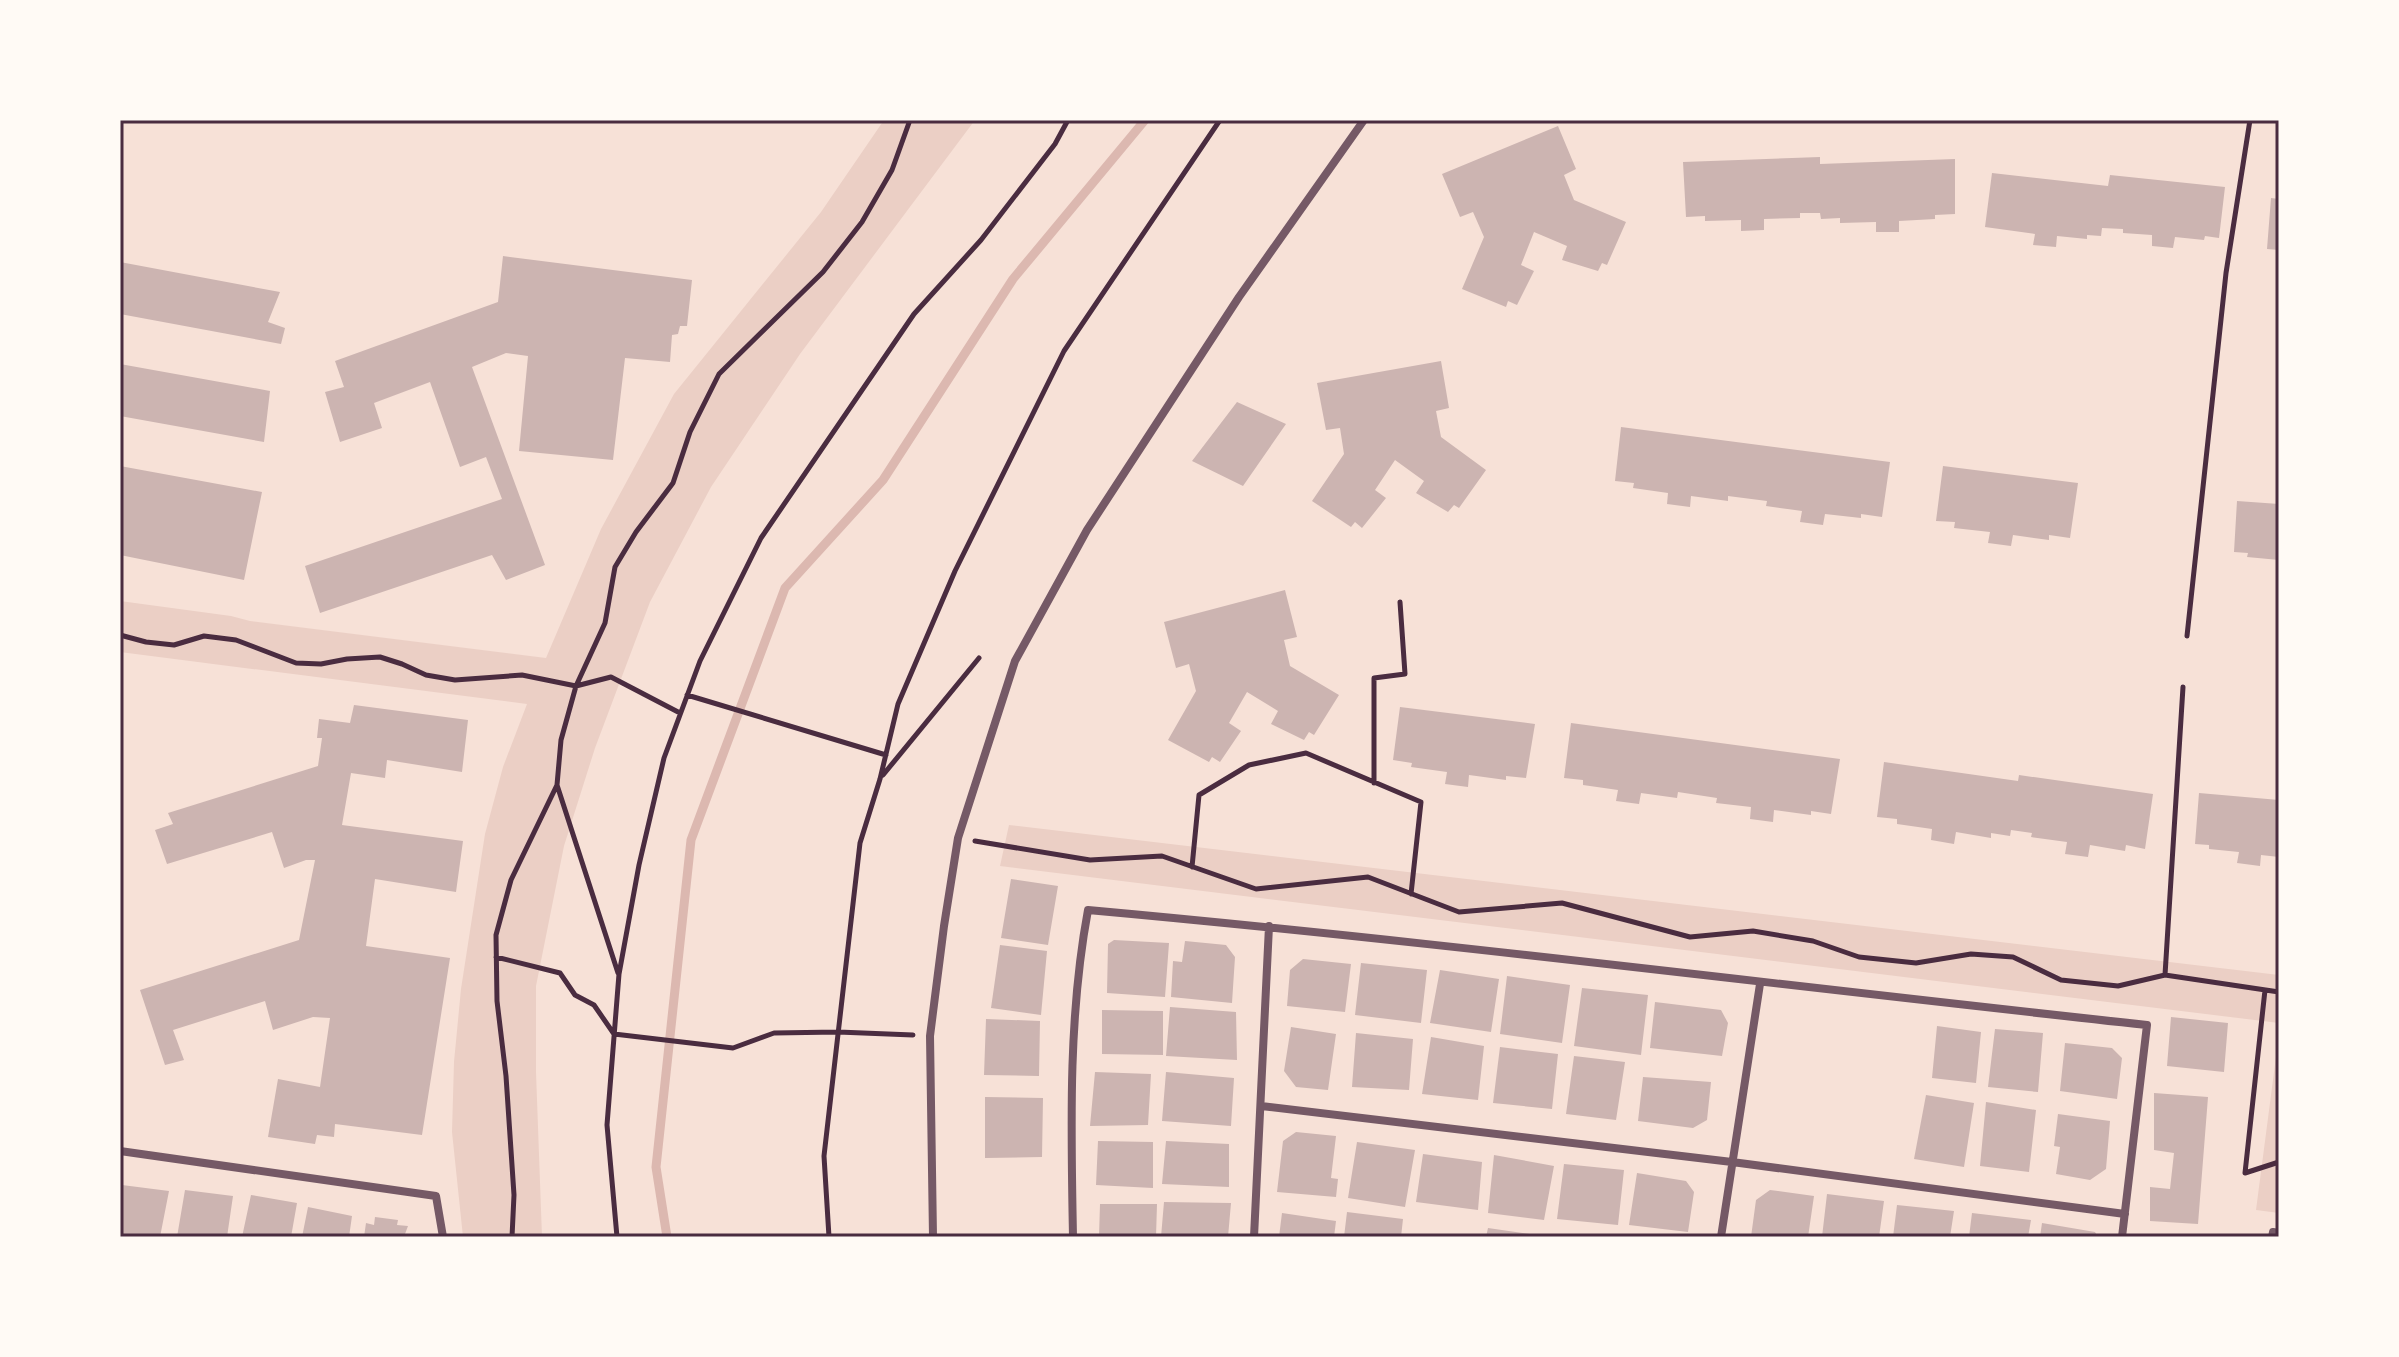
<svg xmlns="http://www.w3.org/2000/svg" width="2399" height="1357" font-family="'Roboto Condensed',sans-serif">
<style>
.green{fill:#ebcfc5}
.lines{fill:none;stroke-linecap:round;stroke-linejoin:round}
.stream{stroke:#dcb8b0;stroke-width:9}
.building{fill:#ccb4b1}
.path{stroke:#4a2c40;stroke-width:5}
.minor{stroke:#755966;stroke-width:8}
.neatline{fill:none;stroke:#4a2c40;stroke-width:3}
</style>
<rect width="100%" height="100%" fill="#f7e1d7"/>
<path class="green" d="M 884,120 L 975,120 L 800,354 L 711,487 L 650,602 L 595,748 L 564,846 L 536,986 L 536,1072 L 542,1237 L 463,1237 L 452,1132 L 454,1062 L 461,989 L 485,834 L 503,767 L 527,704 L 120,652 L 120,601 L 231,616 L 250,621 L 546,658 L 601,529 L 674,394 L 821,212 Z
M 1009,825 L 2279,975 L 2279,1023 L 1000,866 Z
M 2279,1034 L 2279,1213 L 2256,1210 Z"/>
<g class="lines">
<path class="stream" d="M 667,1237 L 656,1167 L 691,840 L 785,588 L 883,480 L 1013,279 L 1145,120"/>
</g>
<path class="building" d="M 1558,126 L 1576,169 L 1564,175 L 1574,200 L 1626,222 L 1607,265 L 1602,263 L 1598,271 L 1562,260 L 1567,246 L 1534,232 L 1521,265 L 1534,271 L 1517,305 L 1508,301 L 1506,307 L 1462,289 L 1484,237 L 1473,212 L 1460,217 L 1442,174 Z
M 1820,157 L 1820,164 L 1955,159 L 1955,214 L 1935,215 L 1935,219 L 1899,221 L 1899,232 L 1876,232 L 1876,222 L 1840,223 L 1840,218 L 1821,219 L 1820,213 L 1800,213 L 1800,218 L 1764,219 L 1764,230 L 1741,231 L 1741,220 L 1705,221 L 1705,216 L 1686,217 L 1683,162 Z
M 1992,173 L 2108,186 L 2110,175 L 2225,187 L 2219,238 L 2205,236 L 2204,240 L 2175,237 L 2173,248 L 2152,246 L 2152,235 L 2123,233 L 2123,229 L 2102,228 L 2101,236 L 2087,235 L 2087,239 L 2057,236 L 2056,247 L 2033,245 L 2035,234 L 1985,227 Z
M 2271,198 L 2279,199 L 2279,250 L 2267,249 Z
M 503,256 L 692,280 L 687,326 L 680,326 L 678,334 L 672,335 L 670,362 L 625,358 L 613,460 L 519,451 L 528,356 L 506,353 L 472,367 L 545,565 L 506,580 L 492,555 L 320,613 L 305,566 L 502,499 L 486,457 L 460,467 L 430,382 L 374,403 L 382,428 L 340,442 L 325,392 L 344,387 L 335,361 L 498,302 Z
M 120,262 L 280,292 L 268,322 L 285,328 L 281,344 L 120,314 Z
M 1441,361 L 1449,408 L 1436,411 L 1441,437 L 1486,470 L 1459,508 L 1454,505 L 1448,512 L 1416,493 L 1424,481 L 1395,460 L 1375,490 L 1386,498 L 1362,528 L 1355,522 L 1351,527 L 1312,501 L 1344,454 L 1340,428 L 1326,430 L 1317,383 Z
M 120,364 L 270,391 L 264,442 L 120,416 Z
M 1237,402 L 1286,424 L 1243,486 L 1192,461 Z
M 1621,427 L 1890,462 L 1882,517 L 1861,514 L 1861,518 L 1825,514 L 1823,525 L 1800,522 L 1802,511 L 1766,506 L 1767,501 L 1728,496 L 1728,501 L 1691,496 L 1690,507 L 1667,504 L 1668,493 L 1633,488 L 1634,483 L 1615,481 Z
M 120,466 L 262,492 L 244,580 L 120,555 Z
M 1943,466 L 2078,483 L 2070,538 L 2049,535 L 2049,540 L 2013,535 L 2011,546 L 1988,543 L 1990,532 L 1954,528 L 1955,522 L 1936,521 Z
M 2237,501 L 2279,504 L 2279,560 L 2247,557 L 2248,553 L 2234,552 Z
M 1285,590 L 1297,637 L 1284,640 L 1290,666 L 1339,695 L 1314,735 L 1309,732 L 1304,740 L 1271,724 L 1278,711 L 1247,692 L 1229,723 L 1241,731 L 1220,762 L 1212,757 L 1209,762 L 1168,740 L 1196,691 L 1189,664 L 1176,668 L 1164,622 Z
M 354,705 L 468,720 L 462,772 L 387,760 L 385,778 L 351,773 L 342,825 L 463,841 L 456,892 L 375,879 L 366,946 L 450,958 L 422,1135 L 335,1124 L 334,1137 L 317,1135 L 315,1144 L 268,1137 L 278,1079 L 320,1087 L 330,1018 L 313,1017 L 273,1030 L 265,1001 L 173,1030 L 184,1060 L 165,1065 L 140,990 L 299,940 L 315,860 L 306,860 L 284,868 L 272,832 L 167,864 L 155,830 L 173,824 L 168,813 L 318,766 L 322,738 L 317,738 L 319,719 L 350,723 Z
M 1400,707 L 1535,724 L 1526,778 L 1506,776 L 1506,780 L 1469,775 L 1468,787 L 1445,784 L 1447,772 L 1411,767 L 1412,763 L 1393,760 Z
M 1571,723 L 1840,759 L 1831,814 L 1811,811 L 1811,815 L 1774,810 L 1773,822 L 1750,819 L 1751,807 L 1716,803 L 1717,798 L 1678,792 L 1677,798 L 1641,793 L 1639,804 L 1616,801 L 1618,790 L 1583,785 L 1583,780 L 1564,778 Z
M 1884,762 L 2018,781 L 2019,775 L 2153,794 L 2145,849 L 2126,845 L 2125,851 L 2090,845 L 2088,857 L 2065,854 L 2067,842 L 2031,837 L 2032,833 L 2011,830 L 2010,836 L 1991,833 L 1991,838 L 1956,832 L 1954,844 L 1931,840 L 1932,829 L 1897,824 L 1897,819 L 1877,817 Z
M 2199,793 L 2279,800 L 2279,857 L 2261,855 L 2260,866 L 2237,863 L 2239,852 L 2209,849 L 2209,845 L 2195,844 Z
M 1011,879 L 1058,886 L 1048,945 L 1001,938 Z
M 1114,940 L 1169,943 L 1165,997 L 1107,993 L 1108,944 Z
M 1185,941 L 1226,945 L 1235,957 L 1232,1003 L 1171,997 L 1173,961 L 1182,962 Z
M 1000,945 L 1047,951 L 1041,1015 L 991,1008 Z
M 1303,959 L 1351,964 L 1345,1012 L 1287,1006 L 1290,970 Z
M 1361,963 L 1427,970 L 1421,1023 L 1355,1015 Z
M 1440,970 L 1499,979 L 1491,1032 L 1430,1023 Z
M 1507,976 L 1570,985 L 1562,1043 L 1500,1034 Z
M 1582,988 L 1648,995 L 1641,1055 L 1574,1046 Z
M 1655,1002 L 1721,1010 L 1728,1023 L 1722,1056 L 1650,1048 Z
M 1170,1007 L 1236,1012 L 1237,1060 L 1166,1056 Z
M 1102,1010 L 1163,1011 L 1163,1055 L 1102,1054 Z
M 2171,1017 L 2228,1023 L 2224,1072 L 2167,1066 Z
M 986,1019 L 1040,1021 L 1039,1076 L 984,1075 Z
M 1937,1026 L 1981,1032 L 1976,1083 L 1932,1078 Z
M 1291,1027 L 1336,1034 L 1328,1090 L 1296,1087 L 1284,1071 Z
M 1995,1029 L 2043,1033 L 2038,1092 L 1988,1087 Z
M 1356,1033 L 1413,1039 L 1409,1090 L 1352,1087 Z
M 1431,1037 L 1484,1046 L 1478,1100 L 1422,1094 Z
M 2065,1043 L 2112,1048 L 2122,1058 L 2117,1099 L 2060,1091 Z
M 1500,1047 L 1558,1054 L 1552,1109 L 1493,1103 Z
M 1574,1056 L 1625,1062 L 1616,1120 L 1566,1114 Z
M 1095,1072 L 1151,1074 L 1148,1125 L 1090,1126 Z
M 1166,1072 L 1234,1078 L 1231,1126 L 1162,1121 Z
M 1643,1077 L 1711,1082 L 1707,1120 L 1693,1128 L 1638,1121 Z
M 2154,1093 L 2208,1097 L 2198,1224 L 2150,1221 L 2150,1187 L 2170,1189 L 2174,1153 L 2154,1150 Z
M 1926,1095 L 1974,1103 L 1964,1167 L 1914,1159 Z
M 985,1097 L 1043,1098 L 1042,1157 L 985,1158 Z
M 1986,1102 L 2036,1110 L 2029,1172 L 1980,1166 Z
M 2058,1114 L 2110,1121 L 2106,1169 L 2090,1180 L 2056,1174 L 2060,1147 L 2054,1146 Z
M 1296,1132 L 1336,1136 L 1331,1178 L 1338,1179 L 1336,1197 L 1277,1192 L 1283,1141 Z
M 1098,1141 L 1153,1142 L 1153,1188 L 1096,1185 Z
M 1166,1141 L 1229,1144 L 1229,1187 L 1162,1184 Z
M 1357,1142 L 1415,1150 L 1405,1207 L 1348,1198 Z
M 1423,1154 L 1482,1162 L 1478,1210 L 1416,1202 Z
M 1494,1155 L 1554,1166 L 1544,1220 L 1488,1213 Z
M 1564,1164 L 1624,1170 L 1618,1225 L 1557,1219 Z
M 1637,1173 L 1686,1181 L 1694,1192 L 1688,1232 L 1629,1225 Z
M 122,1185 L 169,1191 L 160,1237 L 120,1237 Z
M 185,1190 L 233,1196 L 227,1237 L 177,1237 Z
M 1770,1190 L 1814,1196 L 1808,1237 L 1751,1237 L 1756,1200 Z
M 1827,1194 L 1884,1201 L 1879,1237 L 1822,1237 Z
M 251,1195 L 297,1203 L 291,1237 L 242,1237 Z
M 1164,1202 L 1231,1203 L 1228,1237 L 1161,1237 Z
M 1100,1204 L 1157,1204 L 1156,1237 L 1099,1237 Z
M 1897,1205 L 1954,1211 L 1950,1237 L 1893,1237 Z
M 308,1207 L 352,1216 L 349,1237 L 302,1237 Z
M 1347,1212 L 1403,1219 L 1401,1237 L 1344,1237 Z
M 1282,1213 L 1336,1221 L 1334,1237 L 1279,1237 Z
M 1972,1213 L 2031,1220 L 2028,1237 L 1969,1237 Z
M 375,1217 L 398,1220 L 397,1225 L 408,1226 L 405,1234 L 414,1237 L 364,1237 L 366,1223 L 374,1225 Z
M 2042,1223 L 2095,1232 L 2098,1237 L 2040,1237 Z
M 1488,1228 L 1537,1235 L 1537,1237 L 1486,1237 Z"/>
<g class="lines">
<path class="path" d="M 120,635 L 146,642 L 174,645 L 204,636 L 236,640 L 296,663 L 321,664 L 347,659 L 380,657 L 402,664 L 426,675 L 455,680 L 522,675 L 576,686 L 611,677 L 680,713
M 2187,636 L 2226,273 L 2250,120
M 687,695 L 886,755
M 883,775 L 979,658
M 1374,783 L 1374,678 L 1405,674 L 1400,602
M 557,785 L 618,973
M 975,841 L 1090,860 L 1162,856 L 1256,889 L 1368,877 L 1459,912 L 1562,903 L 1690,937 L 1753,931 L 1813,941 L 1859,957 L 1916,963 L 1971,954 L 2013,957 L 2061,980 L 2118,986 L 2165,975 L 2279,992
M 1192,867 L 1199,795 L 1249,765 L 1306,753 L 1421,802 L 1411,894
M 496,957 L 560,973 L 575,995 L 594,1005 L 614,1034 L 733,1048 L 774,1033 L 838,1032 L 913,1035
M 2165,975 L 2183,687
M 2265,990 L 2245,1173 L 2279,1162
M 512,1237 L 514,1195 L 506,1076 L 497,1001 L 496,935 L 511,880 L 557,785 L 561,740 L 576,686 L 605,623 L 615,567 L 636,532 L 673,483 L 690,432 L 719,374 L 823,272 L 862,222 L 892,170 L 910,120
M 617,1237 L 607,1125 L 619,974 L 639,865 L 664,758 L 700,661 L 761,538 L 914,314 L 981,240 L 1055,144 L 1068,120
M 829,1237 L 824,1156 L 860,843 L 880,779 L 898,704 L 955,571 L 1064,351 L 1220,120"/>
<path class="minor" d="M 1261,1106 L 1732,1162 L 2125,1214
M 120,1151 L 436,1196 L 443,1237
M 933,1237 L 930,1036 L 944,926 L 958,838 L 1015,661 L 1087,530 L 1239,297 L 1364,120
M 1073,1237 C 1071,1128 1068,1017 1088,910 C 1441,942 1794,987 2147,1025 L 2122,1237
M 1254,1237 L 1269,926
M 1721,1237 L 1760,984
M 2272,1237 L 2273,1232 L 2279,1233"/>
</g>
<rect width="2399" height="1357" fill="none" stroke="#fffaf5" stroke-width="244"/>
<rect x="122" y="122" width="2155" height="1113" class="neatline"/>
</svg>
